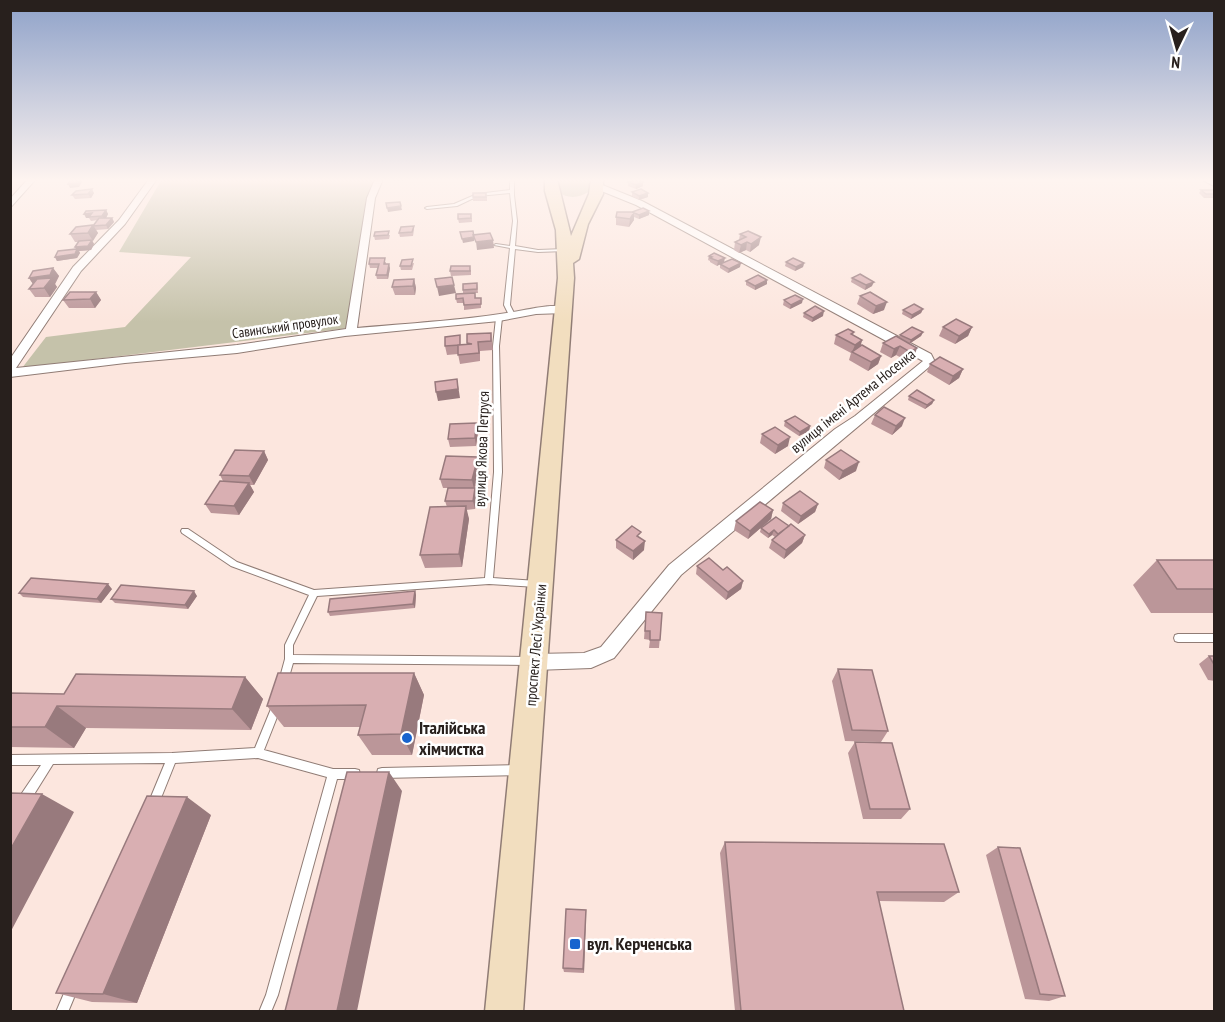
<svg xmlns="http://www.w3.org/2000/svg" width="1225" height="1022" font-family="'PT Sans Narrow',sans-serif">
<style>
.green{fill:#c5c2aa}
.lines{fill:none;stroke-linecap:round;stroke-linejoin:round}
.lane-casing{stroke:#907c75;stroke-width:2}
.street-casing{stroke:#907c75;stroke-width:2}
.secondary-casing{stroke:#907c75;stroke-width:3}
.lane{fill:#fff;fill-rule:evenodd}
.street{fill:#fff;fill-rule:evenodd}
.secondary{fill:#f2debf;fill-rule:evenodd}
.wall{fill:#bb9699}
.shaded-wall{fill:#987a7d}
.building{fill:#d9afb2;stroke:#987a7d;stroke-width:1.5}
.poi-dot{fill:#1863ce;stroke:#fff;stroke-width:2}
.labels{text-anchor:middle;stroke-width:5;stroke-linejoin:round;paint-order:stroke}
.far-street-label{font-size:14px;fill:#28201d;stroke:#fff}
.street-label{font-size:15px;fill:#28201d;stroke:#fff}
.near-poi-label{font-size:18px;font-weight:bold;fill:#28201d;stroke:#fff;text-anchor:start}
</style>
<rect width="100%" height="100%" fill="#fce6de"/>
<path class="green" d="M 162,179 L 374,179 L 349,328 L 22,368 L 46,337 L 125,327 L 191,257 L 119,252 Z
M 560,179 L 590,179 L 588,192 C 580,198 567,199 559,192 Z"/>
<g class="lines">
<defs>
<path id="lane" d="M 510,179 L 514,179 L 514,195 L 517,221 L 515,246 L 538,250 L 565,249 L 567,250 L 565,251 L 538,252 L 515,249 L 510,305 L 515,315 L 512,317 L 509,315 L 504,305 L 510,248 L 494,245 L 496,244 L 510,246 L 513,221 L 510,193 L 478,196 L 457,206 L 427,209 L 425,208 L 427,207 L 454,204 L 477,194 L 510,190 Z
M 499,316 L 502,318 L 499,346 L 502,472 L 493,578 L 537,581 L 540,582 L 541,584 L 540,586 L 537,587 L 489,584 L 317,596 L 293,645 L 293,655 L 528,657 L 531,658 L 532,661 L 531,664 L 528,665 L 293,663 L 287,684 L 284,685 L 281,684 L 279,681 L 285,659 L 285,645 L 309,595 L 231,566 L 182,533 L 181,531 L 182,529 L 188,529 L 237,562 L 314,590 L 485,578 L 494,472 L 493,346 L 496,318 Z
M 1178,634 L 1214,634 L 1214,642 L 1178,642 L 1175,641 L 1174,638 L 1175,635 Z
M 276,703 L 279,704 L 281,707 L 264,750 L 333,769 L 355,769 L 359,770 L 360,774 L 359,778 L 355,779 L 337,779 L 278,995 L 271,1012 L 259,1012 L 266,995 L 327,777 L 258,758 L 175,763 L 157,808 L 153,809 L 149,808 L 148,804 L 165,763 L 53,764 L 28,804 L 24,805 L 20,804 L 19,800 L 20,796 L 41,765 L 10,765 L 10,755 L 172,753 L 255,748 L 273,704 Z
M 517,765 L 521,766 L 522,770 L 521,774 L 517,775 L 382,778 L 378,777 L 377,773 L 378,769 L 382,768 Z
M 72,982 L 76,984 L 78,988 L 68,1012 L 56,1012 L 68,984 Z"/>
<path id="street" d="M 28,179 L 36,179 L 10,208 L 10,199 Z
M 149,179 L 157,179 L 125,224 L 81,271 L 16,368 L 237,345 L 346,329 L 367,198 L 375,179 L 383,179 L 375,198 L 357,328 C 413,323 470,320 524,310 C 536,308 560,302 570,310 L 564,313 L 536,314 L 499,321 L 345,336 L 237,353 L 125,363 L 10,377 L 10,359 L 73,267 L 119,220 Z
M 1201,179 L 1214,181 L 1214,186 Z
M 594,184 L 600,184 L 642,201 L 931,354 L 935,362 L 681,575 L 614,658 L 591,668 L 535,670 L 529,668 L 526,662 L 529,656 L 535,654 L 584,653 L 601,647 L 669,565 L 835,429 L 855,416 L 923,361 L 636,205 L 594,188 Z"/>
<path id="secondary" d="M 545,179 L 557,179 L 571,236 L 589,194 L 591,179 L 603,179 L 603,194 L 588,224 L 579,259 L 573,263 L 574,278 L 523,1012 L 485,1012 L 558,278 L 556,230 L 545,191 Z"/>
</defs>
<use href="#lane" class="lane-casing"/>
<use href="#street" class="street-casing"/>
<use href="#secondary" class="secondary-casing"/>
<use href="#lane" class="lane"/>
<use href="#street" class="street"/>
<use href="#secondary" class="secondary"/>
</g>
<path class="wall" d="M 394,179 L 408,179 L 408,180 L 394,181 Z
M 628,182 L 643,186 L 636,189 L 628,186 Z
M 1201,190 L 1215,190 L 1215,198 L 1204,198 L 1199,193 Z
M 632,192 L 648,197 L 639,200 L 632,196 Z
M 94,193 L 91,198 L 75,199 L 72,195 Z
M 473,197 L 487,197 L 487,201 L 473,201 Z
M 106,210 L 108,214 L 106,218 L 112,218 L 114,222 L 108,229 L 96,230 L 93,226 L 98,220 L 91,221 L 89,218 L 86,218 Z
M 649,211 L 649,215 L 639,219 L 634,217 L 634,220 L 629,227 L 616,225 L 616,217 L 632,212 Z
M 472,218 L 472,222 L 459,223 L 458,219 Z
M 93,225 L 98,233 L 92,241 L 94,244 L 91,250 L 79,251 L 80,253 L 77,258 L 57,261 L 55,257 L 76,249 L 75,247 L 79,242 L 75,242 L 70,234 Z
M 414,226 L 414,230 L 413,236 L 400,237 L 399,233 Z
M 740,234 L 759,245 L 750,252 L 746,250 L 739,253 L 734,250 L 735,242 L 739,240 Z
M 390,235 L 389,239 L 375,240 L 374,236 Z
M 709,256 L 724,262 L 740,267 L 728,273 L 720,268 L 720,264 L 717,266 L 710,262 L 710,261 L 708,260 Z
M 386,262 L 386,264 L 390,268 L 388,279 L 377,279 L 376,275 L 378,268 L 370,268 L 369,264 Z
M 786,262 L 804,263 L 803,267 L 795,271 L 785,266 Z
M 414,263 L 412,270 L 401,270 L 400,266 Z
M 53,268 L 59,276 L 55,284 L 57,287 L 50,297 L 35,297 L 29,289 L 33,284 L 29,278 Z
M 471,270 L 471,275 L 451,276 L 450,271 Z
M 852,278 L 872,286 L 865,290 L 851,282 Z
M 414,279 L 416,288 L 415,295 L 395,295 L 392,287 Z
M 767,280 L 767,284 L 755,290 L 746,285 L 746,281 Z
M 477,283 L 478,293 L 475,293 L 476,298 L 481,302 L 481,308 L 464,310 L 464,303 L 457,303 L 456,299 L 463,294 L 463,290 Z
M 96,292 L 101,300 L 95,308 L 69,308 L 63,300 Z
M 860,296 L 884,310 L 873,314 L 857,304 Z
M 784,300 L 802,303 L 790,309 L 783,305 Z
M 923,309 L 921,313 L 911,319 L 902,314 L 903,310 Z
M 804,313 L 823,316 L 812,322 L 803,317 Z
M 943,327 L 972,327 L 968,336 L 955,344 L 939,336 Z
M 854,332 L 853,335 L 862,340 L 860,346 L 881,356 L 878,364 L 868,371 L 849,360 L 851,353 L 834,344 L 836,335 Z
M 923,332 L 921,336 L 909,344 L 914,357 L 907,361 L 896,355 L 891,358 L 880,352 L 883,343 L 899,338 L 900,335 Z
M 491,333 L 493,350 L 480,351 L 480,361 L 460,364 L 458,354 L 447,355 L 445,346 L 467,344 L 467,334 Z
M 930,364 L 963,369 L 959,378 L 949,385 L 927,372 Z
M 909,396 L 934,400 L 932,404 L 925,409 L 908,400 Z
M 875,415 L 902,426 L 892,435 L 871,424 Z
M 785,421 L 810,426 L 809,431 L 799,436 L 784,426 Z
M 478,432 L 476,446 L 450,447 L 448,439 Z
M 762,434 L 788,446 L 775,454 L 760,443 Z
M 264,451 L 268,460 L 254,485 L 250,485 L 254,492 L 239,515 L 211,513 L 205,504 L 223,481 L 220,475 Z
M 478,457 L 480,466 L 475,488 L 477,496 L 475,509 L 466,510 L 469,519 L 462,567 L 425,568 L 420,555 L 447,507 L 445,501 L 449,488 L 443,488 L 440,479 Z
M 826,460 L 856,471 L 839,480 L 824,468 Z
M 783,503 L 818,504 L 815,512 L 798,524 L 781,511 Z
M 773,510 L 771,519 L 748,539 L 734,530 L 736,521 Z
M 789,526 L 805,535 L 802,543 L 784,559 L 769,548 L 772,540 L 775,537 L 772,535 L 768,538 L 760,532 L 761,528 Z
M 641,539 L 644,550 L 633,560 L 616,548 L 616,540 Z
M 1157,560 L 1215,560 L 1215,613 L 1151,613 L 1133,585 Z
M 697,566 L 723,570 L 743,581 L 741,589 L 726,600 L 696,574 Z
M 112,589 L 101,603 L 23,597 L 19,593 Z
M 415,591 L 416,595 L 415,608 L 330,616 L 328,612 Z
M 197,596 L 188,609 L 115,603 L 111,599 Z
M 646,612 L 662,613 L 659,648 L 649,648 L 650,640 L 644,639 Z
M 1209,656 L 1215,656 L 1215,681 L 1208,680 L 1199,664 Z
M 838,669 L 888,731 L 881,742 L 845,741 L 832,681 Z
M 414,673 L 424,695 L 412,755 L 372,755 L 358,735 L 360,727 L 284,727 L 267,706 Z
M 245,677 L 263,699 L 251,730 L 86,728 L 74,748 L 10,747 L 10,693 L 64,694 Z
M 855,742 L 910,809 L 901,819 L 863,819 L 848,753 Z
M 211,815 L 137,1003 L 92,1002 L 56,993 Z
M 725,842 L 959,892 L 944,902 L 879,901 L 904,1011 L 735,1011 L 720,853 Z
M 998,847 L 1065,996 L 1049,1001 L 1025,999 L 986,855 Z
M 586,910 L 584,973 L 564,972 L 563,968 Z"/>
<path class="shaded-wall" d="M 80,179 L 82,182 L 79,187 L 70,188 L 68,184 Z
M 643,182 L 643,186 L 636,189 L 636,185 Z
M 92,189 L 94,193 L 91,198 L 88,194 Z
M 648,193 L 648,197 L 639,200 L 639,196 Z
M 401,206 L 402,210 L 388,212 L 387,208 Z
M 106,210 L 108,214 L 105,220 L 102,216 Z
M 649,211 L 649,215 L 639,219 L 639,215 Z
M 634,212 L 634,220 L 629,227 L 630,219 Z
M 92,213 L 89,218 L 86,218 L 84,214 Z
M 112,218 L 114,222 L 108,229 L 106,225 Z
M 93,225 L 98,233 L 93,241 L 88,233 Z
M 474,237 L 474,241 L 463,243 L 462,239 Z
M 761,237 L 759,245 L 750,252 L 751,244 Z
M 92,240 L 94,244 L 91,250 L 79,251 L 80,253 L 77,258 L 57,261 L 55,257 L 77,250 L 75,247 Z
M 493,240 L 494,248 L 477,250 L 476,242 Z
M 747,242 L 746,250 L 739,253 L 741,245 Z
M 725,258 L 724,262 L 717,266 L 718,261 Z
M 741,263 L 740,267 L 728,273 L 729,269 Z
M 804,263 L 803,267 L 795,271 L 796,267 Z
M 389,264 L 390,268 L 388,279 L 387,275 Z
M 53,268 L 59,276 L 55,284 L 57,287 L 50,297 L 44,288 L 35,287 L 29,278 Z
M 414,279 L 416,288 L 415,295 L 413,286 Z
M 767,280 L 767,284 L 755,290 L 755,286 Z
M 874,282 L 872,286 L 865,290 L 866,285 Z
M 454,285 L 456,293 L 439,296 L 437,287 Z
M 96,292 L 101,300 L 95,308 L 90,299 Z
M 803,299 L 802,303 L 790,309 L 791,305 Z
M 887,302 L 884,310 L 873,314 L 876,306 Z
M 923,309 L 921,313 L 911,319 L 912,315 Z
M 824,311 L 823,316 L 812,322 L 813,318 Z
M 972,327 L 968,336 L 955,344 L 959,336 Z
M 923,332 L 921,336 L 909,344 L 911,340 Z
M 862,340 L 860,349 L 852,352 L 855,345 Z
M 900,346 L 896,355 L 891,358 L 894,349 Z
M 917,348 L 914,357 L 907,361 L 910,352 Z
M 881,356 L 878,364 L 868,371 L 871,362 Z
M 963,369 L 959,378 L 949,385 L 953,376 Z
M 457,379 L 460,398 L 438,401 L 436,392 Z
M 934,400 L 932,404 L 925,409 L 927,405 Z
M 905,418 L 902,426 L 892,435 L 896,426 Z
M 476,423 L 478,432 L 476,446 L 475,438 Z
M 810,426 L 809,431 L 799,436 L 800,432 Z
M 790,437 L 788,446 L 775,454 L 778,445 Z
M 264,451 L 268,460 L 254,485 L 249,476 Z
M 478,457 L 480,466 L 474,489 L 472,480 Z
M 859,462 L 856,471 L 839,480 L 843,471 Z
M 249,483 L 254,492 L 239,515 L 234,506 Z
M 475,488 L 477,496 L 475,509 L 473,501 Z
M 818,504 L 815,512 L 798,524 L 801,516 Z
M 466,506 L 469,519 L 462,567 L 459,554 Z
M 773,510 L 771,519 L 748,539 L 750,531 Z
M 774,530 L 772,535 L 768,538 L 769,534 Z
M 805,535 L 802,543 L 784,559 L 786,550 Z
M 645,541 L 644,550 L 633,560 L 633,551 Z
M 743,581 L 741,589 L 726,600 L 728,592 Z
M 108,584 L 112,589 L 101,603 L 97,599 Z
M 194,591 L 197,596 L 188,609 L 185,605 Z
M 415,591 L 416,595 L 415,608 L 413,604 Z
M 414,673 L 424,695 L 412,755 L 401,734 Z
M 245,677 L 263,699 L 251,730 L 232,709 Z
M 57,706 L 86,728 L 74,748 L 45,727 Z
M 389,772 L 402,791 L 357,1011 L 337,1011 Z
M 42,794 L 74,812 L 10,933 L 10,850 Z
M 187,797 L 211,815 L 137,1003 L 103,994 Z
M 586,910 L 586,915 L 584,973 L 583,969 Z"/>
<path class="building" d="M 71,179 L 80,179 L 77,183 L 68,184 Z
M 636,179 L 643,182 L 636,185 L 628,182 Z
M 92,189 L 88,194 L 72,195 L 76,191 Z
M 641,189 L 648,193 L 639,196 L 632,192 Z
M 1201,190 L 1215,190 L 1215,194 L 1206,194 Z
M 473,193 L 486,193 L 486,197 L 473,197 Z
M 400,202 L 401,206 L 387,208 L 386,203 Z
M 643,208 L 649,211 L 639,215 L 632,212 Z
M 106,210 L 102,216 L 89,217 L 92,213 L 84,214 L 86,211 Z
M 617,212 L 634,212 L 630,219 L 616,217 Z
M 458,214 L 471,214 L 471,218 L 458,219 Z
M 99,218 L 112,218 L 106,225 L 93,226 Z
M 93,225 L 88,233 L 70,234 L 76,227 Z
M 414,226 L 412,232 L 399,233 L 401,227 Z
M 389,231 L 388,235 L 374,236 L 375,232 Z
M 473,231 L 474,237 L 462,239 L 460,232 Z
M 748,231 L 761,237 L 751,244 L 747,242 L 741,245 L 735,242 L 746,237 L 740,234 Z
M 490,233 L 493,240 L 476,242 L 473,235 Z
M 92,240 L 88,246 L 75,247 L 79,241 Z
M 77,249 L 75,254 L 55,257 L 58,251 Z
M 714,253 L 725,258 L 718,261 L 710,258 L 712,257 L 709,256 Z
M 370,258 L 385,258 L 384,264 L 389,264 L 387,275 L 376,275 L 379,264 L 369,264 Z
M 793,258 L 804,263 L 796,267 L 786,262 Z
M 413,259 L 411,266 L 400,266 L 402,260 Z
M 732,259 L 741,263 L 729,269 L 720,264 Z
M 451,266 L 470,266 L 470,271 L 450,271 Z
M 53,268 L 50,275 L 29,278 L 33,271 Z
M 860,274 L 874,282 L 866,285 L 852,278 Z
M 758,275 L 767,280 L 755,286 L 746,281 Z
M 452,277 L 454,285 L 437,287 L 435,279 Z
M 52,278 L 44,288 L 29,289 L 37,279 Z
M 414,279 L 413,286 L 392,287 L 394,280 Z
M 477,283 L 477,289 L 463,290 L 463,284 Z
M 70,292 L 96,292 L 90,299 L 63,300 Z
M 870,292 L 887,302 L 876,306 L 860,296 Z
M 475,293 L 475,298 L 481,298 L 481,304 L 464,305 L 463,298 L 456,299 L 456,294 Z
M 795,295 L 803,299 L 791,305 L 784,300 Z
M 914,304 L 923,309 L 912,315 L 903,310 Z
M 815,306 L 824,311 L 813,318 L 804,313 Z
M 956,319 L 972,327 L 959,336 L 943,327 Z
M 912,327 L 923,332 L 911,340 L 900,335 Z
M 848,329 L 854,332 L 851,334 L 862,340 L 855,345 L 836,335 Z
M 491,333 L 491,341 L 478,342 L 479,353 L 458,355 L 458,345 L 472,344 L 467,343 L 467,334 Z
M 460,335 L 460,345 L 445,346 L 445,337 Z
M 896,336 L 917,348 L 910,352 L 900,346 L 894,349 L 883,343 Z
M 862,345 L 881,356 L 871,362 L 852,352 Z
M 940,357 L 963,369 L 953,376 L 930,364 Z
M 457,379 L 458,389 L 436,392 L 435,382 Z
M 917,390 L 934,400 L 927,405 L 909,396 Z
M 884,407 L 905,418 L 896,426 L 875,415 Z
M 795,416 L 810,426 L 800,432 L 785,421 Z
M 476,423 L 475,438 L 448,439 L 450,424 Z
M 775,427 L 790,437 L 778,445 L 762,434 Z
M 235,450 L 264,451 L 249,476 L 220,475 Z
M 841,450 L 859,462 L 843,471 L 826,460 Z
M 446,456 L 478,457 L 472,480 L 440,479 Z
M 220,481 L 249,483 L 234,506 L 205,504 Z
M 448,488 L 475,488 L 473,501 L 445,501 Z
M 800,491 L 818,504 L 801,516 L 783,503 Z
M 760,502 L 773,510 L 750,531 L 736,521 Z
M 466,506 L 459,554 L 420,555 L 430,507 Z
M 776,517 L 789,526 L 778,534 L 774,530 L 769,534 L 761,528 Z
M 791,524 L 805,535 L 786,550 L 772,540 Z
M 632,526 L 641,532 L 637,536 L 645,541 L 633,551 L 616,540 Z
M 709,558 L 723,570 L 727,567 L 743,581 L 728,592 L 697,566 Z
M 1157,560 L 1215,560 L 1215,589 L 1177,589 Z
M 31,578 L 108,584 L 97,599 L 19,593 Z
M 121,585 L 194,591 L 185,605 L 111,599 Z
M 415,591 L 413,604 L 328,612 L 330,599 Z
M 646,612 L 662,613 L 660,640 L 650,640 L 650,631 L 645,631 Z
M 1209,656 L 1215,656 L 1215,666 Z
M 838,669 L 872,670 L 888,731 L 852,730 Z
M 278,673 L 414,673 L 401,734 L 358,735 L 366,705 L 267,706 Z
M 76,674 L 245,677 L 232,709 L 57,706 L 45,727 L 10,727 L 10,693 L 64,694 Z
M 855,742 L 892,743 L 910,809 L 870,809 Z
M 347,772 L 389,772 L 337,1011 L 285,1011 Z
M 10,793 L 42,794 L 10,850 Z
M 147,796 L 187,797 L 103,994 L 56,993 Z
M 725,842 L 944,844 L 959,892 L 877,892 L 904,1011 L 741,1011 Z
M 998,847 L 1020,848 L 1065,996 L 1040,994 Z
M 566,909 L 586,910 L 583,969 L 563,968 Z"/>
<linearGradient id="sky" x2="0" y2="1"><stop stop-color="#8fa2c9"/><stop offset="0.56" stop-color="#fef4f0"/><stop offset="1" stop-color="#fef4f0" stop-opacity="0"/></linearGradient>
<rect width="1225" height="322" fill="url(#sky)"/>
<g class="poi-dot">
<circle cx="407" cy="738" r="6"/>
<rect x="569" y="938" width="12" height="12" rx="3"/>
</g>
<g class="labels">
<g class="far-street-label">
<text transform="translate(285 326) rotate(-8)" y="5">Савинський провулок</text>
</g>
<g class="street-label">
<text transform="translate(853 401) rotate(-39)" y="5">вулиця імені Артема Носенка</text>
<text transform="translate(482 449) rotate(-88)" y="5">вулиця Якова Петруся</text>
<text transform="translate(536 645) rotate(-85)" y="5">проспект Лесі Українки</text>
</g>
<g class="near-poi-label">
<text x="419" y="734">Італійська<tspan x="419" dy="21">хімчистка</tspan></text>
<text x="587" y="950">вул. Керченська</text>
</g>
</g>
<rect width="1225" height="1022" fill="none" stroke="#28201d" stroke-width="24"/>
<g transform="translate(1177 48) rotate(185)" stroke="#ffffff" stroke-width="4.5" paint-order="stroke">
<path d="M0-4.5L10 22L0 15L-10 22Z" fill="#28201d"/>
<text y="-9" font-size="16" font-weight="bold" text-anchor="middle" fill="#28201d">N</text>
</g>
</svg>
